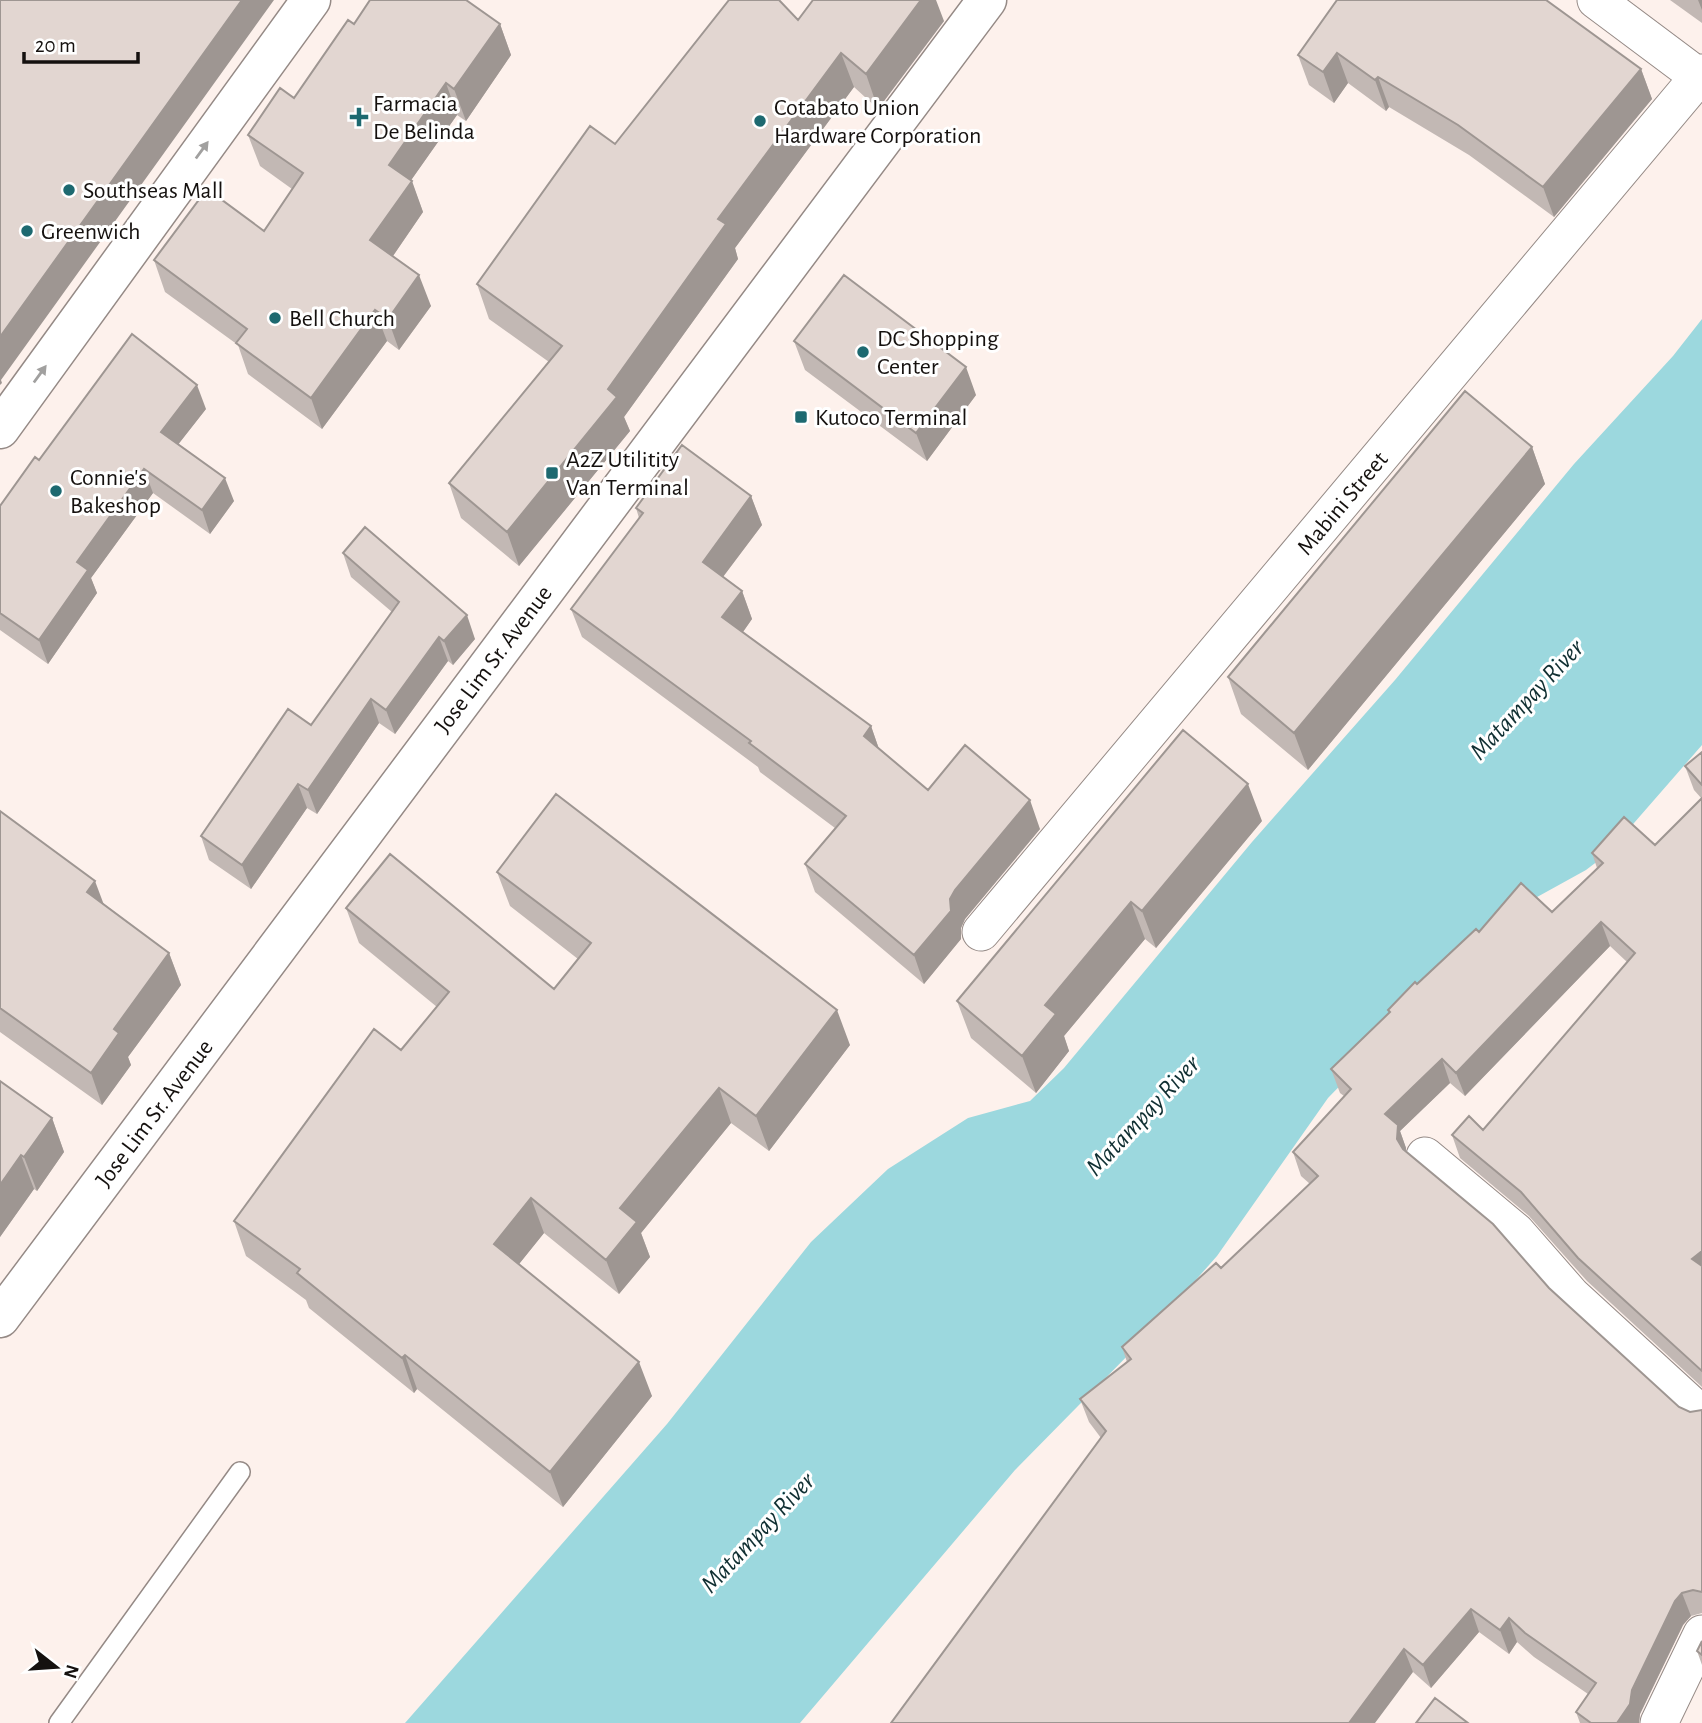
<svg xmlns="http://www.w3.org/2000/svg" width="1702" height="1723" font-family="'Alegreya Sans',sans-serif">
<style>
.water{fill:#9cd8de}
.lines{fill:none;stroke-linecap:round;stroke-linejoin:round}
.service-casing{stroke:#958a86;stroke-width:22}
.minor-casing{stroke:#958a86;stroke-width:39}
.tertiary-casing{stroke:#958a86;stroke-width:41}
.secondary-casing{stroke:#958a86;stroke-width:41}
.service{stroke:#fff;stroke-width:19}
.minor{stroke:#fff;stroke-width:37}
.tertiary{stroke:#fff;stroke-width:38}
.secondary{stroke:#fff;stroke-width:38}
.wall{fill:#c2b8b4}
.shaded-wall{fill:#9e9692}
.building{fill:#e2d6d1;stroke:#9e9692;stroke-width:2}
.oneway{fill:#a1a09f}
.poi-dot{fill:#1d6970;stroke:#fff;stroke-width:2.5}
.labels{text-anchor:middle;stroke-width:6;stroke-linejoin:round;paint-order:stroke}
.poi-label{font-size:24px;fill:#15110f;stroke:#fff;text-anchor:start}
.street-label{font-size:24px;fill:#15110f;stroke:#fff}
.water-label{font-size:26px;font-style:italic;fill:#102f32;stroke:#fff}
</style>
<rect width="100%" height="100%" fill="#fdf1ec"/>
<path class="water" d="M 1702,319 L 1702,745 L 1607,854 L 1586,870 L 1508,913 L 1328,1098 L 1217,1256 L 1139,1344 L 1015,1470 L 800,1723 L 405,1723 L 667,1424 L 811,1242 L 888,1169 L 968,1118 L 1030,1101 L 1064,1068 L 1252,842 L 1395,680 L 1574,464 L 1673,356 Z"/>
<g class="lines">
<defs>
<path id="service" d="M 59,1723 L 240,1472"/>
<path id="minor" d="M 1596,0 L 1699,77
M 981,932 L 1702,73
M 1425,1156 L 1516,1232 L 1572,1296 L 1702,1415
M 1659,1723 L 1702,1634"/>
<path id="tertiary" d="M 0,429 L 311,0"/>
<path id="secondary" d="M 0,1318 L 987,0"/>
</defs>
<use href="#service" class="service-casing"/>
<use href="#minor" class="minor-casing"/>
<use href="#tertiary" class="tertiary-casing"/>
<use href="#secondary" class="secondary-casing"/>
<use href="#service" class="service"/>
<use href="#minor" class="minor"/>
<use href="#tertiary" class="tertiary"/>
<use href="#secondary" class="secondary"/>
</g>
<path class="wall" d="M 1337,0 L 1641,69 L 1652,99 L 1554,217 L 1469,155 L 1389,107 L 1386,111 L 1348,83 L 1334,103 L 1309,85 L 1298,55 Z
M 1670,0 L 1702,0 L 1702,23 Z
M 798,20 L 944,21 L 878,109 L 854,87 L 735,248 L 738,259 L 624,417 L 630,431 L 519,566 L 461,518 L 449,483 L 549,362 L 489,319 L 477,284 L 615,144 Z
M 354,24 L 500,24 L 511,55 L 466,121 L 457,115 L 411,180 L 423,212 L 393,256 L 431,306 L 399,350 L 387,341 L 322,429 L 248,374 L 238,345 L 165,292 L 154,260 L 264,231 L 292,189 L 260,166 L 248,135 L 294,98 Z
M 794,341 L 976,395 L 927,461 L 805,370 Z
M 206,409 L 178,444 L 234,501 L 210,534 L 153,493 L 91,578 L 97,593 L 48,664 L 0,630 L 0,506 L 39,460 Z
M 1532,447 L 1545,484 L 1308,770 L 1241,714 L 1228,677 Z
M 751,496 L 762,525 L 723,577 L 742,591 L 752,619 L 743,632 L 871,726 L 879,749 L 928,790 L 1040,829 L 965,919 L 961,928 L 961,939 L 924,984 L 815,892 L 805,864 L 835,828 L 760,772 L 758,767 L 582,637 L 571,609 L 639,518 L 636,508 Z
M 343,553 L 475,639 L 453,665 L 448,661 L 395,734 L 379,723 L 317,814 L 307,808 L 251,889 L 209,860 L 201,836 L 311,725 L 392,612 L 351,577 Z
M 1702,752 L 1702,1387 L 1587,1281 L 1529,1216 L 1460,1158 L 1452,1135 L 1483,1130 L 1627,962 L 1610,946 L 1465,1096 L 1450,1083 L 1400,1131 L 1406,1148 L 1406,1151 L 1549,1288 L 1679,1407 L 1690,1412 L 1702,1410 L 1702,1613 L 1691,1616 L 1683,1625 L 1640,1714 L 1639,1723 L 1580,1723 L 1576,1712 L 1588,1694 L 1534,1657 L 1517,1642 L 1509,1654 L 1479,1632 L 1431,1688 L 1413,1672 L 1101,1438 L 1089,1422 L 1080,1399 L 1127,1362 L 1122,1347 L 1221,1268 L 1310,1184 L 1301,1176 L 1293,1152 L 1344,1096 L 1340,1093 L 1331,1069 L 1389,1013 L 1388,1010 L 1479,932 L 1552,912 L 1597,868 L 1592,853 L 1655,845 L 1702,799 L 1694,790 L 1685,766 Z
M 0,811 L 104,904 L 169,953 L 181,985 L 128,1057 L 131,1065 L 102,1105 L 0,1032 Z
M 1262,821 L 1156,948 L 1145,939 L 1064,1036 L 1069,1051 L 1036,1093 L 971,1038 L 957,1001 Z
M 497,872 L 850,1045 L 769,1151 L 731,1123 L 641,1233 L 650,1257 L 619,1294 L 544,1233 L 519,1264 L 652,1396 L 563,1507 L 417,1389 L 414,1393 L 309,1308 L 306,1300 L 246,1256 L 234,1221 L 401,1050 L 437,1007 L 359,943 L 346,908 L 554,989 L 578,959 L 510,906 Z
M 0,1081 L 52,1118 L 64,1152 L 37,1191 L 34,1189 L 0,1237 Z
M 1702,1641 L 1702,1665 L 1697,1651 Z"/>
<path class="shaded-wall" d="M 242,0 L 274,0 L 1,380 L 2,383 L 0,385 L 0,337 Z
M 921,0 L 936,0 L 944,21 L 878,109 L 866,74 Z
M 1698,0 L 1702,0 L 1702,10 Z
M 500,24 L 511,55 L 466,121 L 454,89 Z
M 841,53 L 854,87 L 735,248 L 738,259 L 624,417 L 630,431 L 519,566 L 507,532 L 608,389 L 718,219 Z
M 1337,53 L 1348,83 L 1334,103 L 1323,72 Z
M 1641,69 L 1652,99 L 1554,217 L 1543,187 Z
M 1378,77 L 1389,107 L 1386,111 L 1375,80 Z
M 446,83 L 457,115 L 400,196 L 389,165 Z
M 412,181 L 423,212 L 382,272 L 370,240 Z
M 419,275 L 431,306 L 399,350 L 388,319 Z
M 375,310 L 387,341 L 322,429 L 311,398 Z
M 966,367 L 976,395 L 927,461 L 916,433 Z
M 197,385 L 206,409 L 170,455 L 161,432 Z
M 1532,447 L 1545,484 L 1308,770 L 1294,733 Z
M 144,469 L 153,493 L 91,578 L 97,593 L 48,664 L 39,640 L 77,562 Z
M 225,478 L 234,501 L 210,534 L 202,510 Z
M 751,496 L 762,525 L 713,590 L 703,562 Z
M 742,591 L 752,619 L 733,646 L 722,617 Z
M 467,615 L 475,639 L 453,665 L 444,641 Z
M 439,637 L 448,661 L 395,734 L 386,710 Z
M 371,699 L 379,723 L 317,814 L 308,790 Z
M 871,726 L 881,755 L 864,736 Z
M 298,784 L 307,808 L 251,889 L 242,865 Z
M 1248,784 L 1262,821 L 1156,948 L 1142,911 Z
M 1030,800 L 1040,829 L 965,919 L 961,928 L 961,939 L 924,984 L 914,955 L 950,899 L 955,890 Z
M 95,881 L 107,913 L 87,892 Z
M 1131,902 L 1145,939 L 1064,1036 L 1069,1051 L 1036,1093 L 1022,1056 L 1045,1005 Z
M 1601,922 L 1610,946 L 1465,1096 L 1456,1073 Z
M 169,953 L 181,985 L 128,1057 L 131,1065 L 102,1105 L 91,1073 L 114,1029 Z
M 837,1010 L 850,1045 L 769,1151 L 756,1116 Z
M 1442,1059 L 1450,1083 L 1400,1131 L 1406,1148 L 1405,1163 L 1385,1114 Z
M 719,1088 L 731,1123 L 641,1233 L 650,1257 L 619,1294 L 606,1260 L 620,1208 Z
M 52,1118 L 64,1152 L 37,1191 L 24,1157 Z
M 21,1155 L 34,1189 L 0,1237 L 0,1185 Z
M 531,1198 L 544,1233 L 507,1279 L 494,1244 Z
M 1702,1251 L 1702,1281 L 1692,1259 Z
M 405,1355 L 417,1389 L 414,1393 L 402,1358 Z
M 639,1362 L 652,1396 L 563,1507 L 550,1472 Z
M 1682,1593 L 1691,1616 L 1683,1625 L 1640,1714 L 1639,1723 L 1617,1723 L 1675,1601 Z
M 1471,1609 L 1479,1632 L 1431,1688 L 1423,1665 Z
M 1509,1618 L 1517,1642 L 1509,1654 L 1500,1630 Z
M 1404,1649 L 1413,1672 L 1375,1723 L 1349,1723 Z"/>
<path class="building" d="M 0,0 L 242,0 L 0,337 Z
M 370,0 L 466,0 L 500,24 L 454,89 L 446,83 L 389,165 L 412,181 L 370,240 L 419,275 L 388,319 L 375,310 L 311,398 L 236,343 L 247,329 L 154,260 L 207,189 L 264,231 L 303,173 L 248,135 L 280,88 L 294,98 L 348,20 L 354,24 Z
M 729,0 L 779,0 L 798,20 L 813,0 L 921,0 L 866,74 L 841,53 L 718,219 L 726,224 L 608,389 L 617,397 L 507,532 L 449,483 L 562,346 L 477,284 L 590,126 L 615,144 Z
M 1337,0 L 1546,0 L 1641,69 L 1543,187 L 1458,125 L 1378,77 L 1375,80 L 1337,53 L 1323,72 L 1298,55 Z
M 844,275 L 966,367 L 916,433 L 794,341 Z
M 132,334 L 197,385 L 161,432 L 225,478 L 202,510 L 144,469 L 77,562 L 88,570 L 39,640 L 0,613 L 0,506 L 35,457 L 39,460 Z
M 1465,391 L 1532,447 L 1294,733 L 1228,677 Z
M 682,445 L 751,496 L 703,562 L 742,591 L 722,617 L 871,726 L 864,736 L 928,790 L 965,745 L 1030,800 L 955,890 L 950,899 L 951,911 L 914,955 L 805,864 L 846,816 L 749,743 L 751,741 L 571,609 L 643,513 L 636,508 Z
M 365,527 L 467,615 L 444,641 L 439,637 L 386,710 L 371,699 L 308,790 L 298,784 L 242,865 L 201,836 L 288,709 L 311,725 L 399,602 L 343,553 Z
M 1183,730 L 1248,784 L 1142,911 L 1131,902 L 1045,1005 L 1056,1014 L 1022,1056 L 957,1001 Z
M 1702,752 L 1702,785 L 1685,766 Z
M 556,794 L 837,1010 L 756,1116 L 719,1088 L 620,1208 L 637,1222 L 606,1260 L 531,1198 L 494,1244 L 639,1362 L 550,1472 L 405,1355 L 402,1358 L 297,1273 L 300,1269 L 234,1221 L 374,1029 L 401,1050 L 449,992 L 346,908 L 390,854 L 554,989 L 591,943 L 497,872 Z
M 1702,798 L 1702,1251 L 1692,1259 L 1702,1266 L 1702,1371 L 1578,1258 L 1521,1192 L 1452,1135 L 1469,1116 L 1483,1130 L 1635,953 L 1601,922 L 1456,1073 L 1442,1059 L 1385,1114 L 1398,1125 L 1397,1139 L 1403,1149 L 1493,1224 L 1549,1288 L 1679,1407 L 1690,1412 L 1702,1410 L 1702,1592 L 1693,1590 L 1682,1593 L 1675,1601 L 1632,1690 L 1630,1704 L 1617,1723 L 1591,1723 L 1576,1712 L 1596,1683 L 1525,1633 L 1509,1618 L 1500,1630 L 1471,1609 L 1423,1665 L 1404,1649 L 1349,1723 L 891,1723 L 1106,1431 L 1080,1399 L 1131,1359 L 1122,1347 L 1216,1263 L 1221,1268 L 1318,1176 L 1293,1152 L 1351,1089 L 1331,1069 L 1390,1012 L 1388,1010 L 1415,982 L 1417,984 L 1476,929 L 1479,932 L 1521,883 L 1552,912 L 1603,863 L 1592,853 L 1624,817 L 1655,845 Z
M 0,811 L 95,881 L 87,892 L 169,953 L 114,1029 L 119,1033 L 91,1073 L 0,1008 Z
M 0,1081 L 52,1118 L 24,1157 L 21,1155 L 0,1185 Z
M 1702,1641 L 1702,1655 L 1697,1651 Z
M 1435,1698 L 1468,1723 L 1416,1723 Z"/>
<defs><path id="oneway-solid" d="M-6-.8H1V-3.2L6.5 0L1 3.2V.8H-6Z" transform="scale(1.75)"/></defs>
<g class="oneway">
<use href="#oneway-solid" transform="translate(202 150) rotate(-54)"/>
<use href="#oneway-solid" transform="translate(40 374) rotate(-54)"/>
</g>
<g class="poi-dot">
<path d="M355.5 106.5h7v7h7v7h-7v7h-7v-7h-7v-7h7z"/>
<circle cx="760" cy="121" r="7"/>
<circle cx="69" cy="190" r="7"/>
<circle cx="27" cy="231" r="7"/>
<circle cx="275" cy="318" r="7"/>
<circle cx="863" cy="352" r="7"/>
<rect x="794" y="410" width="14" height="14" rx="3.5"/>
<rect x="545" y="466" width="14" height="14" rx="3.5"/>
<circle cx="56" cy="491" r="7"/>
</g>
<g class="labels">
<g class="poi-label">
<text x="373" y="111">Farmacia<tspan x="373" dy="28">De Belinda</tspan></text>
<text x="774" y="115">Cotabato Union<tspan x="774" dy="28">Hardware Corporation</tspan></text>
<text x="83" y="198">Southseas Mall</text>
<text x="41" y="239">Greenwich</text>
<text x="289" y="326">Bell Church</text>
<text x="877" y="346">DC Shopping<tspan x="877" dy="28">Center</tspan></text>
<text x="815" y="425">Kutoco Terminal</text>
<text x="566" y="467">A2Z Utilitity<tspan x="566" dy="28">Van Terminal</tspan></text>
<text x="70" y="485">Connie's<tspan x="70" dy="28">Bakeshop</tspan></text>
</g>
<g class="street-label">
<text transform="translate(1342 503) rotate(-50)" y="8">Mabini Street</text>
<text transform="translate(493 659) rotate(-53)" y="8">Jose Lim Sr. Avenue</text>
<text transform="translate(154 1113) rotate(-53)" y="8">Jose Lim Sr. Avenue</text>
</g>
<g class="water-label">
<text transform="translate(1526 699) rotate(-47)" y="9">Matampay River</text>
<text transform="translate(1142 1115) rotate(-47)" y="9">Matampay River</text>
<text transform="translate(757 1532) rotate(-47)" y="9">Matampay River</text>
</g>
</g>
<g transform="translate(56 1667) rotate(107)" stroke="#ffffff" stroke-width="5" paint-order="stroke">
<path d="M0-5L12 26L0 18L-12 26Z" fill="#15110f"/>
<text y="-10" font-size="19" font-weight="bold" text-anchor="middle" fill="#15110f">N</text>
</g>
<path d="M24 52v10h114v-10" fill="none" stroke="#15110f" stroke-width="3.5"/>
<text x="35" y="52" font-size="21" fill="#15110f" stroke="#ffffff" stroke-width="5" paint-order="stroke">20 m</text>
</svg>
